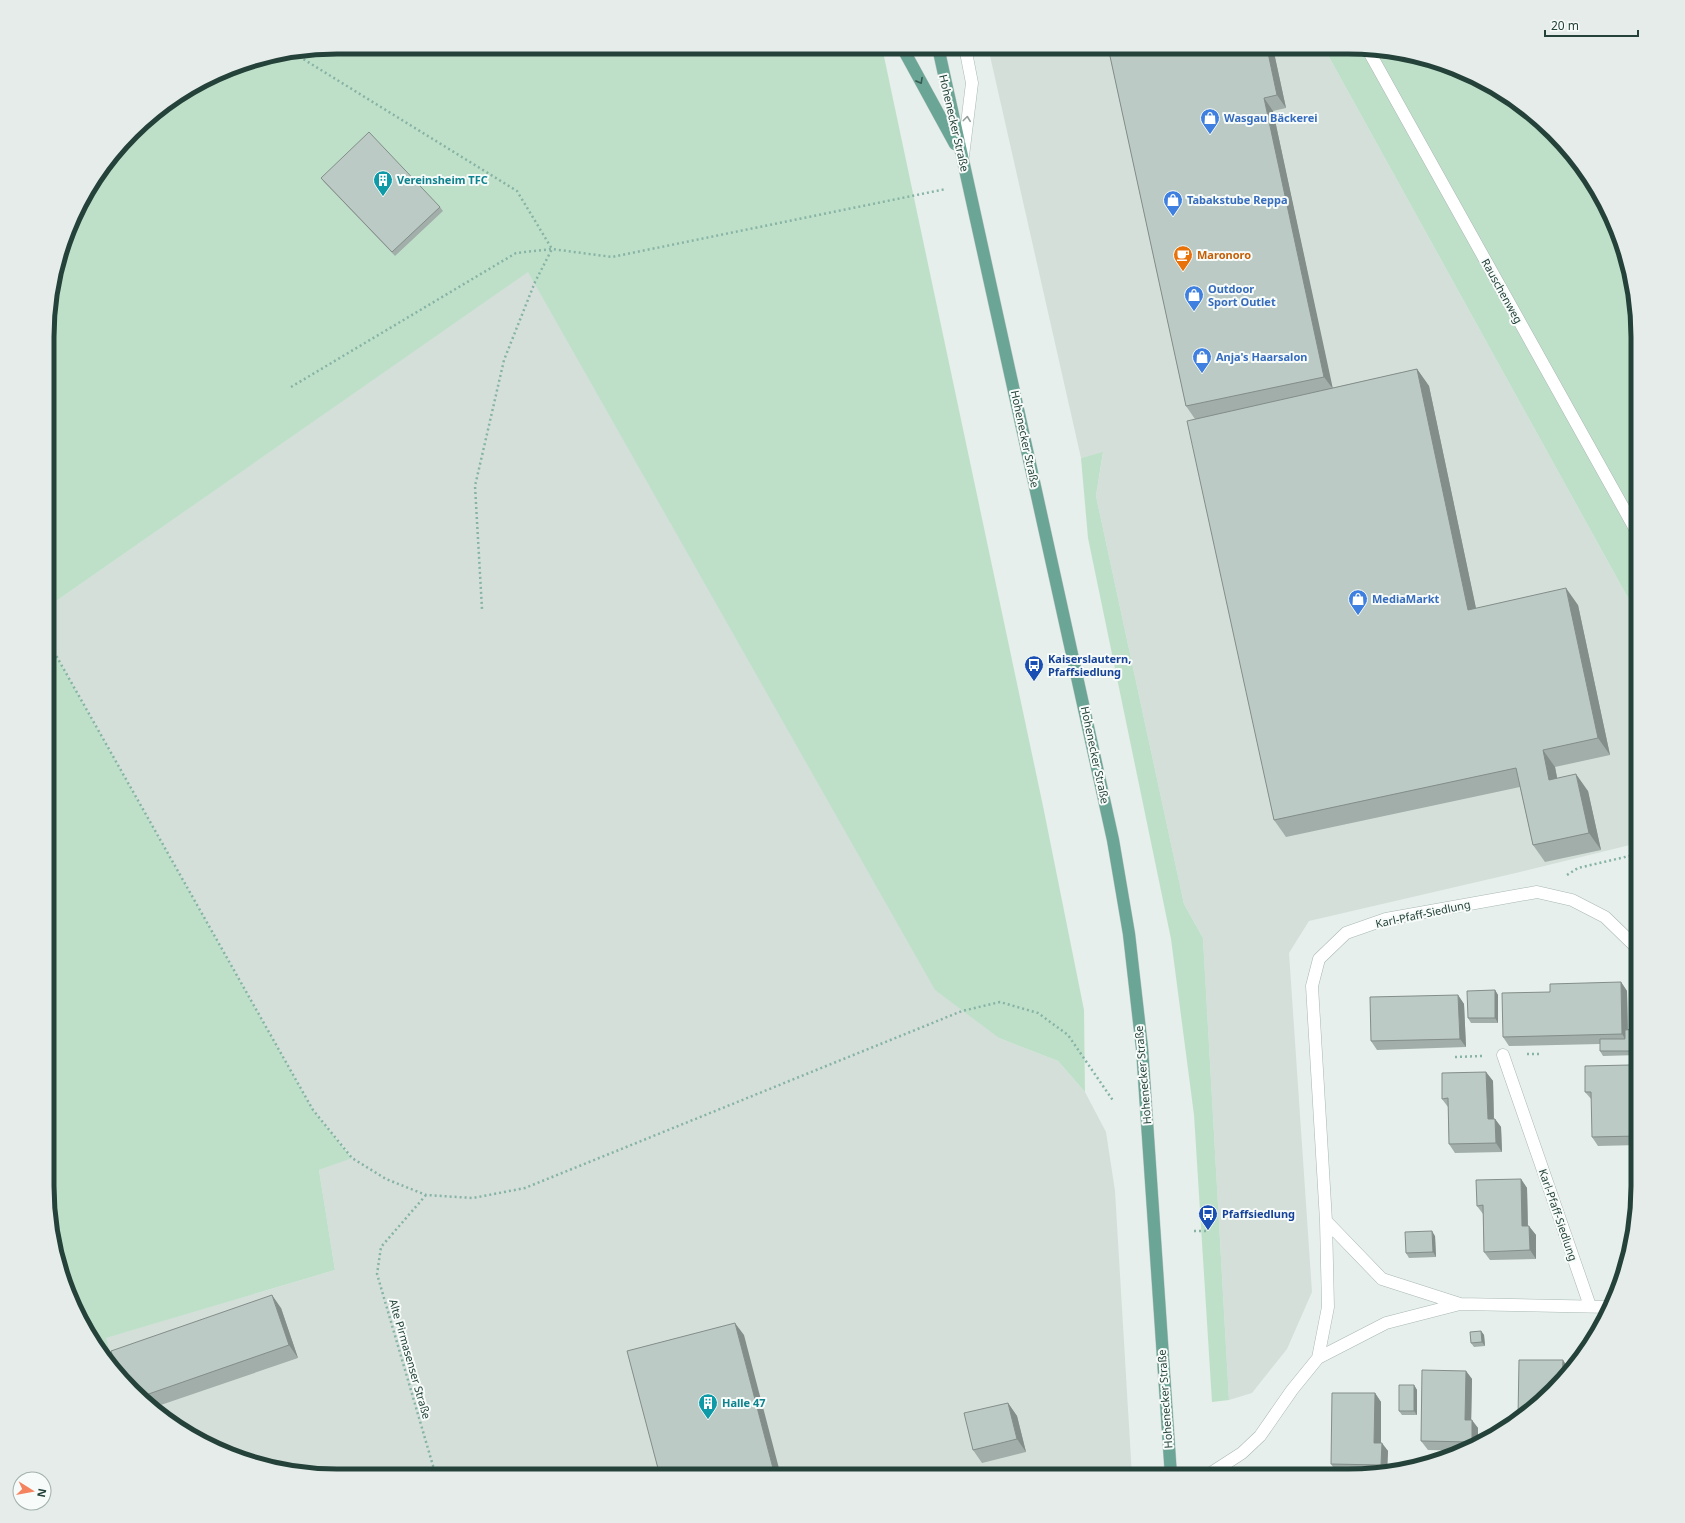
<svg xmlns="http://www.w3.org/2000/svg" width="1685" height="1523" font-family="'Noto Sans',sans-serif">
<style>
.built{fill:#d4dfda}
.green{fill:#bfe0c8}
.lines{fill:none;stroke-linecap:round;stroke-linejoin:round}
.minor-casing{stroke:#a8b8b2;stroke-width:13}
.major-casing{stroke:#c2cac8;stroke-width:13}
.path{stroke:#86b3a5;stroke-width:2.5;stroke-dasharray:2 3;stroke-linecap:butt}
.minor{stroke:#fff;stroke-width:12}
.major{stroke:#6aa596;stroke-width:12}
.wall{fill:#a1aea9}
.shaded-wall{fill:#838d89}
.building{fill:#bbcac4;stroke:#838d89}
.oneway{stroke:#365b51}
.oneway2{stroke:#92a09c}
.labels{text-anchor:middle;stroke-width:4;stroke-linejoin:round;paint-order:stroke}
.shop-label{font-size:11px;font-weight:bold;fill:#366cbe;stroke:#f7fbf9;text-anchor:start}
.street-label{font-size:11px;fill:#24423a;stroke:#f7fbf9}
.culture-label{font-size:11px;font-weight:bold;fill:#0d838f;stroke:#f7fbf9;text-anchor:start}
.food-label{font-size:11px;font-weight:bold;fill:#c56008;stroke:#f7fbf9;text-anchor:start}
.transit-label{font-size:11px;font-weight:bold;fill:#164399;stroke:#f7fbf9;text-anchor:start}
.rim{fill:none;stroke:#24423a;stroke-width:5}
</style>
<rect width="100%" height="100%" fill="#e6efeb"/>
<path class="built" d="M 988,47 L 1324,48 L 1638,616 L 1638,843 L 1520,872 L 1309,921 L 1289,953 L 1312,1292 L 1287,1349 L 1252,1393 L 1229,1400 L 1203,938 L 1184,904 L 1096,496 L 1103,453 L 1081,458 Z
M 528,271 L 999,1038 L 1058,1061 L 1085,1092 L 1106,1132 L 1115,1191 L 1132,1476 L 337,1476 L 280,1470 L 226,1454 L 161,1416 L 117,1375 L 105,1338 L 335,1270 L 319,1170 L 352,1157 L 313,1110 L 49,643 L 49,606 Z"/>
<path class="green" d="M 337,47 L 882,47 L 1043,806 L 1084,1010 L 1085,1092 L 1058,1061 L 999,1038 L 935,990 L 528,272 L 49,606 L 50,299 L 62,244 L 86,192 L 146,119 L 192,86 L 244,62 Z
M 1324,48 L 1367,48 L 1423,57 L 1476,77 L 1525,107 L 1566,146 L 1616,226 L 1637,318 L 1638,616 Z
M 1103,452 L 1096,496 L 1184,904 L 1203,938 L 1229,1400 L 1212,1402 L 1194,1115 L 1171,939 L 1088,538 L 1081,458 Z
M 49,643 L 313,1110 L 352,1158 L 319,1170 L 335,1270 L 106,1338 L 117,1375 L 69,1297 L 48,1205 Z"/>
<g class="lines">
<defs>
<path id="minor" d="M 1367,48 L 1638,534
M 963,156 L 972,83 L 965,47
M 1503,1055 L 1590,1306
M 1326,1221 L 1382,1279 L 1460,1304
M 1318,1358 L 1386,1323 L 1460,1304 L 1611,1307
M 1170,1474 L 1208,1475 L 1242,1453 L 1260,1436 L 1292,1390 L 1318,1358 L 1328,1307 L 1326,1221 L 1312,986 L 1319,959 L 1346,933 L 1386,919 L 1537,892 L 1572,900 L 1605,917 L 1638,949"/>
<path id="major" d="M 902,47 L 955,144
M 938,47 L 1113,840 L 1129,934 L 1142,1048 L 1171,1476"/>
</defs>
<use href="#minor" class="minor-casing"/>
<use href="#major" class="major-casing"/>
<path class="path" d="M 295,54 L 517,191 L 552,249 L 535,282 L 504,360 L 475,486 L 482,609
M 291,387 L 516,253 L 552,249 L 612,257 L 946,189
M 49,643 L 313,1110 L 352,1158 L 386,1179 L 426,1195 L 473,1198 L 525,1188 L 962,1011 L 1000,1002 L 1038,1013 L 1068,1035 L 1114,1102
M 1567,875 L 1578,868 L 1638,854
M 1527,1054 L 1540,1054
M 1455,1057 L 1482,1056
M 426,1195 L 381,1247 L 377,1274 L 436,1476
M 1194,1231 L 1208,1231"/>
<use href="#minor" class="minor"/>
<use href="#major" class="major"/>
</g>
<path class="wall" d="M 1108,47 L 1273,48 L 1286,108 L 1273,111 L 1332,388 L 1417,369 L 1429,386 L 1476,609 L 1578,605 L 1610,755 L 1555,767 L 1557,778 L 1588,791 L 1601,850 L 1545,862 L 1533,845 L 1520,787 L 1286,837 L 1274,820 L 1195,419 L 1186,406 Z
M 321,178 L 440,207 L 443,211 L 395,256 L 324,182 Z
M 1621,982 L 1627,991 L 1628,1030 L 1638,1032 L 1638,1055 L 1603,1056 L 1600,1051 L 1600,1044 L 1509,1046 L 1503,1037 Z
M 1495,990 L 1498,995 L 1498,1023 L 1471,1023 L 1468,1018 Z
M 1458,995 L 1464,1004 L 1466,1047 L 1377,1050 L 1371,1041 Z
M 1630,1065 L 1636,1074 L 1637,1112 L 1638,1112 L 1638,1145 L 1598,1146 L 1592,1137 L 1592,1100 L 1585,1092 Z
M 1486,1072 L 1493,1081 L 1494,1119 L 1495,1119 L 1501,1127 L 1502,1152 L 1455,1153 L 1449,1144 L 1448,1107 L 1442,1099 Z
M 1521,1179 L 1527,1188 L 1528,1226 L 1536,1235 L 1536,1259 L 1490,1260 L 1484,1252 L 1483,1214 L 1477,1206 Z
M 1435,1236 L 1436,1257 L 1409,1258 L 1406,1253 Z
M 281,1308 L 298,1358 L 152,1408 L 120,1378 Z
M 1481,1331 L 1484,1335 L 1485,1346 L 1474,1347 L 1471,1343 Z
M 1466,1371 L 1472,1379 L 1471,1420 L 1478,1428 L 1478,1442 L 1464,1451 L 1428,1450 L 1421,1441 Z
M 1414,1385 L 1417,1390 L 1417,1415 L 1402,1415 L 1399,1411 Z
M 1375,1393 L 1381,1402 L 1381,1443 L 1388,1451 L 1387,1471 L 1375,1473 L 1337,1473 L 1331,1464 Z
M 1008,1403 L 1017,1416 L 1026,1452 L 982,1463 L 973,1450 Z"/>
<path class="shaded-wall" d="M 1267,48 L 1273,48 L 1286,108 L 1277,95 Z
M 1264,98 L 1273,111 L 1333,389 L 1324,377 Z
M 1417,369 L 1429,386 L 1480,627 L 1468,610 Z
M 1566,588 L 1578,605 L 1610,755 L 1598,738 Z
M 1543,750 L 1555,767 L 1561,797 L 1549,780 Z
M 1576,774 L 1588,791 L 1601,850 L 1589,833 Z
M 1621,982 L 1627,991 L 1628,1043 L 1622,1034 Z
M 1495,990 L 1498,995 L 1498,1023 L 1495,1018 Z
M 1458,995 L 1464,1004 L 1466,1047 L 1460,1039 Z
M 1636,1029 L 1638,1032 L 1638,1052 L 1637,1051 Z
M 1630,1065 L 1636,1074 L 1637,1121 L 1631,1112 Z
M 1486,1072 L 1493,1081 L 1494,1128 L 1488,1119 Z
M 1495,1119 L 1501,1127 L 1502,1152 L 1496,1143 Z
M 1521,1179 L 1527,1188 L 1528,1235 L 1522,1226 Z
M 1529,1226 L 1536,1235 L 1536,1259 L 1530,1250 Z
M 1432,1231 L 1435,1236 L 1436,1257 L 1433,1252 Z
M 272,1295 L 281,1308 L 298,1358 L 289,1345 Z
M 735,1323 L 744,1335 L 781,1476 L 775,1476 Z
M 1481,1331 L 1484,1335 L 1485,1346 L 1482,1342 Z
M 1563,1360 L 1569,1369 L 1569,1370 L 1562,1378 Z
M 1466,1371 L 1472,1379 L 1471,1429 L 1465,1420 Z
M 1414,1385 L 1417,1390 L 1417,1415 L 1414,1411 Z
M 1375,1393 L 1381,1402 L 1381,1451 L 1374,1443 Z
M 1008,1403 L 1017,1416 L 1026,1452 L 1017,1439 Z
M 1472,1420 L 1478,1428 L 1478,1442 L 1474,1445 L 1472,1442 Z
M 1382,1443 L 1388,1451 L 1387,1471 L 1385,1471 L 1381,1465 Z"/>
<path class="building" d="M 1108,47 L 1267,48 L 1277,95 L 1264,98 L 1324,377 L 1186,406 Z
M 369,132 L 440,207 L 392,252 L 321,178 Z
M 1417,369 L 1468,610 L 1566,588 L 1598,738 L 1543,750 L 1549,780 L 1576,774 L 1589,833 L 1533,845 L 1516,768 L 1274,820 L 1187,421 Z
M 1621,982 L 1622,1034 L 1503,1037 L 1502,993 L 1550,992 L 1550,984 Z
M 1495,990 L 1495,1018 L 1468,1018 L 1467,991 Z
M 1458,995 L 1460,1039 L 1371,1041 L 1370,997 Z
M 1636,1029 L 1637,1051 L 1600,1051 L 1600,1039 L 1625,1039 L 1625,1030 Z
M 1630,1065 L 1631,1112 L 1638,1112 L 1638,1136 L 1592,1137 L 1591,1092 L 1585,1092 L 1585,1066 Z
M 1486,1072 L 1488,1119 L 1495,1119 L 1496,1143 L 1449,1144 L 1448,1098 L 1442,1099 L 1442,1073 Z
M 1521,1179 L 1522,1226 L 1529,1226 L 1530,1250 L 1484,1252 L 1483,1205 L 1477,1206 L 1476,1180 Z
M 1432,1231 L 1433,1252 L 1406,1253 L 1405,1232 Z
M 272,1295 L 289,1345 L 140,1397 L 120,1378 L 111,1351 Z
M 735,1323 L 775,1476 L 660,1476 L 627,1351 Z
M 1481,1331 L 1482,1342 L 1471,1343 L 1470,1332 Z
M 1519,1360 L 1563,1360 L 1562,1378 L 1539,1404 L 1518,1417 Z
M 1422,1370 L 1466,1371 L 1465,1420 L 1472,1420 L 1472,1442 L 1421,1441 Z
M 1399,1385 L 1414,1385 L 1414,1411 L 1399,1411 Z
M 1332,1393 L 1375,1393 L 1374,1443 L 1382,1443 L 1381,1465 L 1331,1464 Z
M 1008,1403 L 1017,1439 L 973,1450 L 964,1413 Z"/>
<defs><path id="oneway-chevron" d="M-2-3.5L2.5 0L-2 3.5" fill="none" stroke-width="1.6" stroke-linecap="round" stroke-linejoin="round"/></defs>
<use class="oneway" href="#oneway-chevron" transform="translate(920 81) rotate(61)"/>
<use class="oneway2" href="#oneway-chevron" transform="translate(967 119) rotate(-83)"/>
<defs>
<symbol id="shop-pin" viewBox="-11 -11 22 30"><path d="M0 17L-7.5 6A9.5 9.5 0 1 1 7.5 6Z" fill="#3f7fe0" stroke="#f7fbf9"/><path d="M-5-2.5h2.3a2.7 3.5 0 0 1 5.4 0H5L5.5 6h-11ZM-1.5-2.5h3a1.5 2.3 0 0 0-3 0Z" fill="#fff"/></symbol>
<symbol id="building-pin" viewBox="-11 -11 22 30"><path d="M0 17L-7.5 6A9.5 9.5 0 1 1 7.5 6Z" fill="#0f9aa8" stroke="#f7fbf9"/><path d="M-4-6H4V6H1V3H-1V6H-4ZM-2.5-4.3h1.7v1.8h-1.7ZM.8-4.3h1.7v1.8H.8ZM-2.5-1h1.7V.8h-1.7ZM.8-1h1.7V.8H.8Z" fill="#fff"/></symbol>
<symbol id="cafe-pin" viewBox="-11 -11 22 30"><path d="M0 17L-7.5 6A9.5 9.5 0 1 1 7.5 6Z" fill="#e8710a" stroke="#f7fbf9"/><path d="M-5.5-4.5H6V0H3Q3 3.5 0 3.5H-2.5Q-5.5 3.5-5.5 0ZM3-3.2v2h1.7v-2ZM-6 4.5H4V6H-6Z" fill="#fff"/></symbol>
<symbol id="bus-pin" viewBox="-11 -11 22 30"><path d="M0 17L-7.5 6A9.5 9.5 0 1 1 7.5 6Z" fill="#1a4fb4" stroke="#f7fbf9"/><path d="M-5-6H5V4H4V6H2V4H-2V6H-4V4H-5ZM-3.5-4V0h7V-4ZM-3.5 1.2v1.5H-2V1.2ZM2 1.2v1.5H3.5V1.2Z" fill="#fff"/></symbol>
</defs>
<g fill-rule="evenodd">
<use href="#shop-pin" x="1199" y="107" width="22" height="30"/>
<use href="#building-pin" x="372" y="169" width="22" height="30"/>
<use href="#shop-pin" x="1162" y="189" width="22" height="30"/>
<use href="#cafe-pin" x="1172" y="244" width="22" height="30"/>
<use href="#shop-pin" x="1183" y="284" width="22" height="30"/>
<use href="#shop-pin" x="1191" y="346" width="22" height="30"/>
<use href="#shop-pin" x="1347" y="588" width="22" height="30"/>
<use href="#bus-pin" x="1023" y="654" width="22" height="30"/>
<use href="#bus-pin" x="1197" y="1203" width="22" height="30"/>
<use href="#building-pin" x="697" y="1392" width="22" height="30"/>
</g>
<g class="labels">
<g class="shop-label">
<text x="1224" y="122">Wasgau Bäckerei</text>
<text x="1187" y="204">Tabakstube Reppa</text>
<text x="1208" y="293">Outdoor<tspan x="1208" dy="13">Sport Outlet</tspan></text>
<text x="1216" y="361">Anja's Haarsalon</text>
<text x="1372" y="603">MediaMarkt</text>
</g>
<g class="street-label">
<text transform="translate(954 123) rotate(77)" y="4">Hohenecker Straße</text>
<text transform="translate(1502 291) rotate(61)" y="4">Rauschenweg</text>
<text transform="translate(1025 439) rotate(78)" y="4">Hohenecker Straße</text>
<text transform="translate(1095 755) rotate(78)" y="4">Hohenecker Straße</text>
<text transform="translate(1423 914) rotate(-12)" y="4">Karl-Pfaff-Siedlung</text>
<text transform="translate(1143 1075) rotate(-95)" y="4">Hohenecker Straße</text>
<text transform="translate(1558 1215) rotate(71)" y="4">Karl-Pfaff-Siedlung</text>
<text transform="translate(410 1359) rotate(74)" y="4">Alte Pirmasenser Straße</text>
<text transform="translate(1165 1399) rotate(-94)" y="4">Hohenecker Straße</text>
</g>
<g class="culture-label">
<text x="397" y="184">Vereinsheim TFC</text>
<text x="722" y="1407">Halle 47</text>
</g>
<g class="food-label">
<text x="1197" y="259">Maronoro</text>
</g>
<g class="transit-label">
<text x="1048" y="663">Kaiserslautern,<tspan x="1048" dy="13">Pfaffsiedlung</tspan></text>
<text x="1222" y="1218">Pfaffsiedlung</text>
</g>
</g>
<path d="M0 0H1685V1523H0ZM337 54H1348A283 283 0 0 1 1631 337V1186A283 283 0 0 1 1348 1469H337A283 283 0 0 1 54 1186V337A283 283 0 0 1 337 54Z" fill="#e6ecea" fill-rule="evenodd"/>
<path class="rim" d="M337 54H1348A283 283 0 0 1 1631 337V1186A283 283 0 0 1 1348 1469H337A283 283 0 0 1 54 1186V337A283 283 0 0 1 337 54Z"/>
<g transform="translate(32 1491) rotate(101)"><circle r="19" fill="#f7fbf9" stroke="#a3b1ad"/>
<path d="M0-3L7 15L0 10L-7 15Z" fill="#f4845f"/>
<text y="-6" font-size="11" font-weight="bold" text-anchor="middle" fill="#24423a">N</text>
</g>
<path d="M1545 30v6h93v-6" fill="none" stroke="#24423a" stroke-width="2"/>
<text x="1551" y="30" font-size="12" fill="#24423a" stroke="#f7fbf9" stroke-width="3" paint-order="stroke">20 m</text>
</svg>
